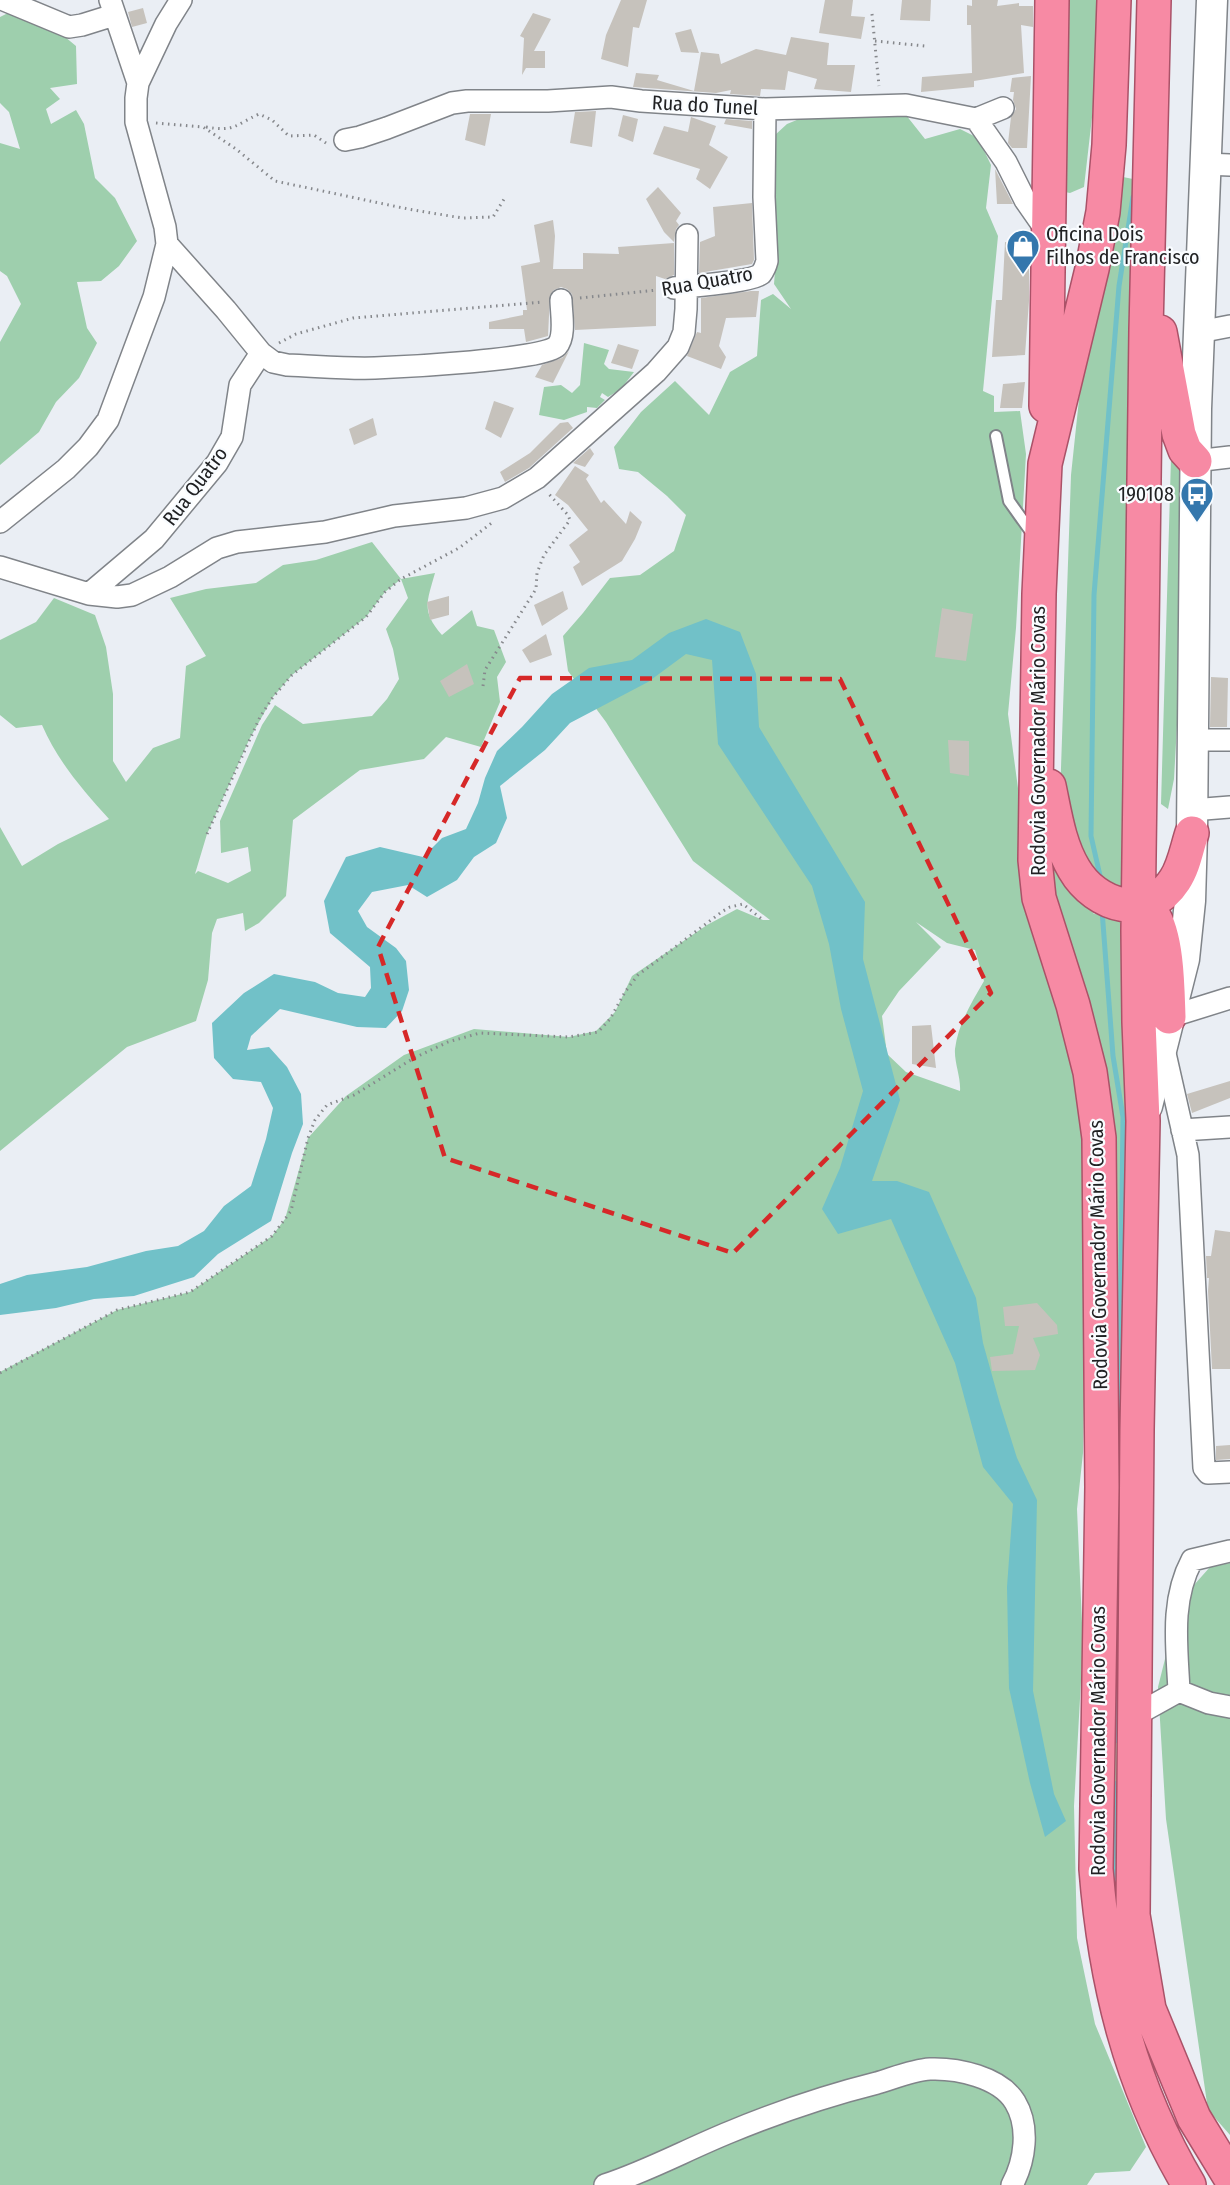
<svg xmlns="http://www.w3.org/2000/svg" width="1230" height="2185" font-family="'Fira Sans Condensed',sans-serif">
<style>
.green{fill:#9ecfad;fill-rule:evenodd}
.water{fill:#71c1c8}
.lines{fill:none;stroke-linecap:round;stroke-linejoin:round}
.stream{stroke:#71c1c8;stroke-width:5}
.building{fill:#c6c2bc}
.service-casing{stroke:#808489;stroke-width:14}
.minor-casing{stroke:#808489;stroke-width:24}
.secondary-casing{stroke:#808489;stroke-width:33}
.trunk-casing{stroke:#aa5268;stroke-width:36}
.path{stroke:#86888c;stroke-width:3;stroke-dasharray:1.5 4.5;stroke-linecap:butt}
.service{stroke:#fff;stroke-width:10}
.minor{stroke:#fff;stroke-width:21}
.secondary{stroke:#fff;stroke-width:30}
.trunk{stroke:#f78aa4;stroke-width:33}
.marked{fill:none;stroke:#d62828;stroke-width:4.5;stroke-dasharray:12 8;stroke-linejoin:round}
.labels{text-anchor:middle;stroke-width:4.5;stroke-linejoin:round;paint-order:stroke}
.street-label{font-size:20px;fill:#202123;stroke:#f9fcff}
.poi-label{font-size:20px;fill:#202123;stroke:#f9fcff;text-anchor:start}
</style>
<rect width="100%" height="100%" fill="#eaeef4"/>
<path class="green" d="M 1066,0 L 1101,0 L 1101,39 L 1084,187 L 1070,193 L 1065,192 Z
M 12,11 L 53,27 L 76,46 L 77,84 L 50,88 L 60,99 L 46,109 L 51,124 L 76,110 L 84,124 L 95,178 L 115,198 L 137,241 L 119,266 L 101,281 L 77,282 L 87,328 L 97,343 L 79,378 L 56,402 L 39,432 L 0,465 L 0,342 L 21,304 L 7,276 L 0,271 L 0,143 L 20,149 L 9,112 L 0,103 L 0,17 Z
M 809,115 L 906,115 L 925,139 L 960,129 L 978,138 L 991,165 L 986,208 L 998,236 L 983,391 L 994,396 L 994,412 L 1020,411 L 1026,454 L 1016,628 L 1008,714 L 1020,803 L 1081,1085 L 1088,1190 L 1083,1453 L 1077,1509 L 1083,1645 L 1074,1806 L 1077,1938 L 1095,2024 L 1146,2147 L 1130,2171 L 1095,2173 L 1087,2185 L 0,2185 L 0,1372 L 117,1310 L 190,1292 L 272,1236 L 285,1219 L 308,1138 L 346,1096 L 404,1055 L 474,1029 L 569,1037 L 596,1031 L 615,1012 L 632,976 L 707,925 L 737,909 L 763,920 L 770,920 L 693,861 L 606,722 L 568,671 L 563,636 L 583,613 L 610,578 L 640,575 L 674,551 L 686,515 L 667,496 L 638,472 L 619,469 L 614,447 L 641,412 L 675,381 L 709,415 L 730,372 L 757,356 L 761,300 L 773,294 L 791,309 L 774,284 L 776,258 L 775,135 L 787,124 ZM 916,922 L 947,943 L 975,950 L 984,981 C 972,1002 958,1024 955,1049 C 954,1062 961,1077 960,1091 L 906,1072 L 887,1054 L 882,1016 L 899,991 L 941,947 Z
M 1123,177 L 1143,181 L 1128,892 L 1111,894 L 1083,863 L 1060,797 L 1071,475 L 1082,371 Z
M 584,343 L 609,350 L 604,364 L 609,369 L 634,372 L 621,389 L 608,397 L 602,393 L 600,397 L 605,400 L 597,408 L 587,407 L 587,412 L 564,420 L 539,415 L 544,387 L 561,385 L 572,393 L 580,385 Z
M 1171,458 L 1180,471 L 1183,503 L 1184,599 L 1174,779 L 1168,809 L 1161,804 Z
M 372,542 L 401,579 L 435,573 C 427,602 421,611 442,635 L 472,610 L 477,626 L 494,630 L 506,662 L 497,677 L 500,702 L 481,747 L 446,737 L 424,759 L 360,770 L 293,820 L 286,896 L 259,923 L 245,931 L 243,913 L 217,919 L 212,933 L 208,980 L 196,1021 L 127,1047 L 0,1151 L 0,827 L 22,866 L 58,844 L 109,819 C 83,790 58,762 42,725 L 16,728 L 0,715 L 0,640 L 36,622 L 54,598 L 95,615 L 106,647 L 113,694 L 113,761 L 126,782 L 153,748 L 180,738 L 186,666 L 206,656 L 170,598 L 206,589 L 256,583 L 283,565 L 316,560 ZM 401,579 L 408,598 L 386,629 L 393,649 L 399,679 L 387,699 L 372,716 L 303,724 L 275,705 L 262,725 L 220,821 L 221,853 L 248,847 L 251,871 L 228,883 L 198,871 L 195,874 L 207,834 L 249,740 L 273,697 L 292,675 L 366,617 L 385,592 Z
M 1045,794 L 1076,891 L 1094,914 L 1130,916 L 1124,1922 L 1108,1899 L 1113,1527 L 1072,947 L 1045,858 Z
M 1230,1563 L 1230,2135 L 1208,2110 L 1166,1819 L 1158,1687 L 1167,1651 L 1186,1594 L 1210,1567 Z"/>
<path class="water" d="M 706,619 L 740,632 L 756,674 L 759,727 L 865,902 L 863,959 L 900,1100 L 872,1181 L 897,1181 L 929,1192 L 976,1298 L 983,1343 L 1000,1404 L 1017,1458 L 1037,1500 L 1033,1691 L 1054,1794 L 1066,1821 L 1045,1837 L 1030,1783 L 1009,1688 L 1007,1587 L 1013,1504 L 983,1467 L 955,1363 L 891,1219 L 838,1234 L 822,1209 L 840,1168 L 863,1091 L 841,1009 L 829,944 L 812,886 L 718,744 L 712,660 L 686,654 L 648,682 L 570,723 L 545,750 L 500,786 L 507,818 L 496,843 L 474,857 L 457,880 L 427,897 L 408,885 L 372,892 L 358,911 L 367,927 L 396,948 L 406,961 L 409,990 L 402,1011 L 386,1028 L 357,1027 L 280,1009 L 251,1036 L 247,1050 L 269,1047 L 287,1067 L 301,1094 L 303,1124 L 292,1153 L 271,1221 L 218,1254 L 194,1277 L 134,1296 L 94,1299 L 56,1308 L 0,1315 L 0,1284 L 27,1275 L 87,1267 L 146,1251 L 178,1246 L 204,1231 L 224,1206 L 251,1186 L 266,1139 L 273,1108 L 261,1082 L 233,1079 L 214,1058 L 212,1023 L 244,993 L 274,974 L 315,982 L 338,993 L 365,997 L 371,988 L 370,967 L 330,933 L 324,901 L 346,857 L 380,847 L 423,857 L 442,838 L 466,829 L 478,803 L 485,778 L 497,751 L 522,727 L 552,694 L 589,668 L 632,660 L 669,633 Z"/>
<g class="lines">
<path class="stream" d="M 1101,880 L 1091,836 L 1094,595 L 1119,286 L 1133,197
M 1102,910 L 1113,1056 L 1123,1117 L 1115,1741
M 1114,1882 L 1114,1783"/>
</g>
<path class="building" d="M 621,0 L 647,0 L 639,28 L 633,27 L 628,67 L 601,59 L 606,35 Z
M 825,0 L 853,0 L 851,16 L 865,17 L 861,39 L 819,33 Z
M 902,0 L 931,0 L 930,21 L 900,20 Z
M 972,0 L 998,0 L 997,6 L 1019,3 L 1019,6 L 1033,6 L 1033,27 L 1021,25 L 1024,73 L 974,81 L 974,87 L 921,92 L 922,77 L 972,73 L 971,25 L 967,25 L 967,5 L 972,6 Z
M 143,8 L 147,23 L 132,27 L 128,12 Z
M 533,13 L 551,19 L 534,51 L 545,51 L 545,68 L 526,68 L 522,75 L 524,38 L 520,36 Z
M 691,29 L 699,53 L 681,52 L 675,33 Z
M 791,37 L 829,43 L 827,65 L 855,65 L 851,92 L 814,89 L 817,79 L 788,71 L 785,90 L 761,89 L 760,96 L 730,94 L 731,90 L 716,93 L 633,87 L 636,73 L 659,75 L 657,80 L 694,91 L 701,52 L 719,54 L 721,64 L 756,49 L 786,55 Z
M 1031,76 L 1027,148 L 1012,148 L 1008,143 L 1011,117 L 1016,109 L 1013,100 L 1014,92 L 1010,92 L 1012,78 Z
M 596,111 L 592,147 L 570,143 L 575,112 Z
M 470,114 L 491,114 L 485,146 L 465,140 Z
M 623,115 L 638,119 L 633,142 L 618,136 Z
M 691,117 L 716,126 L 709,145 L 728,157 L 710,189 L 696,179 L 700,169 L 653,154 L 664,126 L 688,132 Z
M 726,119 L 752,121 L 752,129 L 724,124 Z
M 995,168 L 995,169 L 1013,204 L 997,204 Z
M 658,187 L 681,213 L 676,221 L 679,225 L 676,229 L 674,242 L 664,232 L 646,199 Z
M 752,203 L 754,260 L 752,264 L 699,273 L 700,242 L 715,236 L 713,207 Z
M 553,220 L 555,236 L 553,269 L 583,269 L 583,253 L 619,254 L 618,247 L 674,243 L 674,275 L 665,279 L 656,276 L 656,326 L 575,330 L 572,294 L 567,289 L 561,287 L 554,290 L 550,295 L 548,336 L 526,342 L 524,329 L 489,329 L 489,322 L 523,315 L 523,310 L 527,310 L 521,266 L 540,262 L 534,225 Z
M 1005,242 L 1029,245 L 1029,301 L 1025,355 L 992,357 L 996,300 L 1002,300 Z
M 751,291 L 759,291 L 756,317 L 726,318 L 719,346 L 726,357 L 721,369 L 687,356 L 697,332 L 701,333 L 701,298 Z
M 618,344 L 639,350 L 632,369 L 611,363 Z
M 569,351 L 553,383 L 535,377 L 542,365 L 562,358 Z
M 1025,382 L 1022,408 L 1000,408 L 1003,384 Z
M 494,401 L 514,408 L 501,438 L 485,429 Z
M 373,418 L 377,435 L 354,445 L 349,429 Z
M 568,422 L 573,428 L 529,468 L 505,482 L 500,472 L 530,453 L 560,423 Z
M 590,448 L 594,454 L 585,467 L 573,463 Z
M 575,466 L 589,475 L 586,479 L 601,503 L 604,500 L 626,524 L 630,511 L 642,522 L 635,539 L 622,561 L 582,586 L 573,567 L 580,562 L 569,545 L 588,530 L 568,505 L 555,495 Z
M 563,591 L 568,609 L 542,626 L 534,605 Z
M 449,596 L 449,615 L 430,620 L 427,602 Z
M 942,608 L 973,614 L 966,661 L 935,657 Z
M 546,634 L 552,655 L 530,663 L 522,650 Z
M 467,664 L 474,684 L 449,697 L 440,681 Z
M 1211,677 L 1228,678 L 1227,727 L 1210,727 Z
M 948,740 L 969,741 L 969,776 L 950,773 Z
M 931,1025 L 936,1068 L 912,1064 L 912,1026 Z
M 1230,1081 L 1230,1098 L 1192,1113 L 1187,1094 Z
M 1215,1230 L 1230,1232 L 1230,1369 L 1212,1369 L 1208,1291 L 1209,1278 L 1207,1278 L 1206,1256 L 1211,1256 Z
M 1037,1303 L 1057,1325 L 1058,1334 L 1033,1338 L 1040,1355 L 1035,1370 L 992,1371 L 990,1357 L 1013,1354 L 1019,1326 L 1005,1326 L 1003,1307 Z
M 1230,1445 L 1230,1459 L 1216,1460 L 1216,1446 Z"/>
<g class="lines">
<defs>
<path id="service" d="M 996,436 L 1009,501 L 1034,536"/>
<path id="minor" d="M 4,0 L 69,27 L 82,25 L 114,15
M 110,0 L 138,83
M 976,119 L 1003,108
M 345,140 L 360,137 L 387,128 L 452,103 L 467,101 L 548,101 L 611,97 L 641,101 L 765,109 L 906,105 L 976,119 L 1006,162 L 1025,200 L 1048,233
M 1205,164 L 1230,165
M 167,244 L 226,310 L 261,353 L 273,362 L 287,365 C 316,366 345,369 375,368 C 401,367 544,360 557,346 C 566,336 561,312 561,300
M 674,288 C 690,286 751,282 761,274 C 764,270 766,265 767,261 L 764,197 L 765,109
M 1199,332 L 1230,326
M 1195,461 L 1230,457
M 0,522 L 66,469 L 88,447 L 108,420 L 154,297 L 167,244 L 165,227 L 136,122 L 136,98 L 138,83 L 166,24 L 181,0
M 0,567 L 89,594 L 117,597 L 132,595 L 170,577 L 217,548 L 237,542 L 325,532 L 394,516 L 466,508 L 503,498 L 537,478 L 656,372 L 678,347 L 684,332 L 686,309 L 687,235
M 89,594 L 154,539 L 217,463 L 232,437 L 240,385 L 261,353
M 1193,740 L 1230,740
M 1192,810 L 1230,807
M 1169,1017 L 1230,998
M 1164,1049 L 1188,1155 L 1204,1468 L 1208,1473 L 1230,1472
M 1182,1130 L 1230,1127
M 1179,1691 L 1209,1703 L 1230,1707
M 1134,1716 L 1179,1691 C 1177,1647 1170,1601 1192,1560 L 1230,1551
M 605,2185 C 648,2171 688,2149 730,2132 C 776,2113 829,2095 877,2083 C 894,2078 913,2070 930,2069 C 957,2068 1000,2077 1015,2102 C 1030,2127 1025,2161 1012,2185"/>
<path id="secondary" d="M 1147,1106 L 1184,959 L 1190,901 L 1192,833 L 1196,409 L 1212,0"/>
<path id="trunk" d="M 1114,0 L 1109,145 L 1103,212 L 1092,269 L 1045,464 L 1039,594 L 1035,860 L 1039,898 L 1073,1005 L 1090,1072 L 1099,1138 L 1102,1487 L 1096,1869 C 1105,1982 1130,2086 1189,2185
M 1154,0 L 1146,330 L 1138,931 L 1139,1022 L 1143,1121 L 1137,1430 L 1133,1915 L 1149,2009 L 1194,2118 L 1230,2177
M 1160,332 L 1179,434 L 1185,450 L 1195,461
M 1046,406 L 1052,0
M 1049,786 C 1055,814 1059,844 1074,869 C 1096,907 1148,922 1175,880 C 1184,867 1187,848 1192,833
M 1139,904 C 1144,907 1150,910 1153,915 C 1168,938 1168,990 1169,1017"/>
</defs>
<use href="#service" class="service-casing"/>
<use href="#minor" class="minor-casing"/>
<use href="#secondary" class="secondary-casing"/>
<use href="#trunk" class="trunk-casing"/>
<path class="path" d="M 872,14 L 879,86
M 875,41 L 925,46
M 156,123 L 203,127 L 236,149 L 275,181 L 408,209 L 462,218 L 493,217 L 506,196
M 206,127 C 235,132 235,125 259,114 L 272,120 L 289,136 L 314,135 L 326,143
M 580,298 L 657,290
M 279,343 L 296,334 L 353,318 L 543,302
M 483,686 L 485,670 L 536,589 L 537,573 L 544,555 L 570,520 L 568,515 L 548,493
M 207,834 L 260,717 L 273,697 L 292,675 L 366,617 L 385,592 L 401,579 L 459,548 L 493,522
M 0,1373 L 117,1310 L 190,1292 L 272,1236 L 291,1211 L 308,1138 L 315,1120 L 327,1105 L 354,1095 L 414,1058 L 448,1042 L 480,1033 L 569,1037 L 598,1032 L 610,1019 L 625,992 L 638,975 L 723,911 L 730,907 L 743,904 L 763,920"/>
<use href="#service" class="service"/>
<use href="#minor" class="minor"/>
<use href="#secondary" class="secondary"/>
<use href="#trunk" class="trunk"/>
</g>
<path class="marked" d="M 520,678 L 840,679 L 991,993 L 733,1253 L 445,1158 L 378,947 Z"/>
<defs>
<symbol id="shop-pin" viewBox="-11 -11 22 30"><path d="M0 17L-7.5 6A9.5 9.5 0 1 1 7.5 6Z" fill="#3477ad" stroke="#f9fcff"/><path d="M-5-2.5h2.3a2.7 3.5 0 0 1 5.4 0H5L5.5 6h-11ZM-1.5-2.5h3a1.5 2.3 0 0 0-3 0Z" fill="#fff"/></symbol>
<symbol id="bus-pin" viewBox="-11 -11 22 30"><path d="M0 17L-7.5 6A9.5 9.5 0 1 1 7.5 6Z" fill="#3477ad" stroke="#f9fcff"/><path d="M-5-6H5V4H4V6H2V4H-2V6H-4V4H-5ZM-3.5-4V0h7V-4ZM-3.5 1.2v1.5H-2V1.2ZM2 1.2v1.5H3.5V1.2Z" fill="#fff"/></symbol>
</defs>
<g fill-rule="evenodd">
<use href="#shop-pin" x="1004" y="227" width="38" height="52"/>
<use href="#bus-pin" x="1178" y="475" width="38" height="52"/>
</g>
<g class="labels">
<g class="street-label">
<text transform="translate(705 105) rotate(3)" y="7">Rua do Tunel</text>
<text transform="translate(707 281) rotate(-10)" y="7">Rua Quatro</text>
<text transform="translate(195 486) rotate(-53)" y="7">Rua Quatro</text>
<text transform="translate(1038 741) rotate(-90)" y="7">Rodovia Governador Mário Covas</text>
<text transform="translate(1098 1255) rotate(-91)" y="7">Rodovia Governador Mário Covas</text>
<text transform="translate(1098 1741) rotate(-90)" y="7">Rodovia Governador Mário Covas</text>
</g>
<g class="poi-label">
<text x="1046" y="241">Oficina Dois<tspan x="1046" dy="23">Filhos de Francisco</tspan></text>
<text x="1174" y="501" text-anchor="end">190108</text>
</g>
</g>
</svg>
